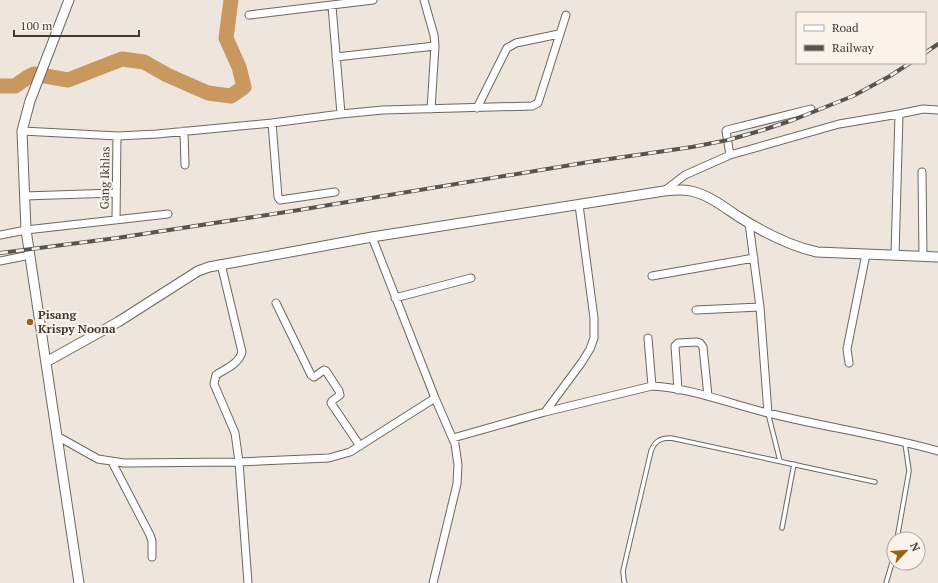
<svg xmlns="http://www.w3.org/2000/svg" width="938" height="583" font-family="'PT Serif',serif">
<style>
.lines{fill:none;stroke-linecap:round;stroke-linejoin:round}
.river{stroke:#c9985e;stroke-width:15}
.service-casing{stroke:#6d675f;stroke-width:5.5}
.minor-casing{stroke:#6d675f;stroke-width:9}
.tertiary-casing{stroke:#6d675f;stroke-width:11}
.service{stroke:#fff;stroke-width:3.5}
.minor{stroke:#fff;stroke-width:7}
.tertiary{stroke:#fff;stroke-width:9}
.rail-casing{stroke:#57544f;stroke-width:4}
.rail{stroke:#fbf3ea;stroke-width:2.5;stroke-dasharray:8;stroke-linecap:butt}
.poi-dot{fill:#966317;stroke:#fbf3ea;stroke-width:1.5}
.labels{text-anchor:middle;stroke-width:4;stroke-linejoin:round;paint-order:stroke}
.street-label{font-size:12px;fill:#3f3c38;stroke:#fbf3ea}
.poi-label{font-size:12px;font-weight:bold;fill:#3f3c38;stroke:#fbf3ea;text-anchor:start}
</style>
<rect width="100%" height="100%" fill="#eee6dd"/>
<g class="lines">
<path class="river" d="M 0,86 L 15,86 L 28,77 L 34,74 L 68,80 L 122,59 L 144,62 L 167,75 L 208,93 L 231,96 L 244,87 L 239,67 L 226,38 L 231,0"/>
<defs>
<path id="service" d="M 768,413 L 780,461
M 782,528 L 794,464
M 897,539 L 909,471 L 905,443
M 625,583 L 624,581 L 623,571 L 651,451 C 655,441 660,438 671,438 L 875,482
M 886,583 L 894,556"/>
<path id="minor" d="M 424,0 L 434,35 L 435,46 L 431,109
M 332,6 L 341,114
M 249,15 L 373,0
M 336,57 L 435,46
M 477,108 L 507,48 L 516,43 L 559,34
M 272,123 L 278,197 L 280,200 L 335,192
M 22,131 L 118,136 L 157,134 L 272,123 L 341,114 L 383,110 L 532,106 L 538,103 L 566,15
M 184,131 L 185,165
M 730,155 L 726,131 L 727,130 L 811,109
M 922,172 L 923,256
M 664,191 L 685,175 L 730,155 L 839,124 L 899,114 L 923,109 L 938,110
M 24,196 L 115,193
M 116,220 L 117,136
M 749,223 L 760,307 L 768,413
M 0,235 L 26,230 L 168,214
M 372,237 L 435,398 L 455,444 L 458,465 L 457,484 L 433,583
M 895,255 L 899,114
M 0,261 L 30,255
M 221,264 L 242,352 C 239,364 225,369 216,375 L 214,384 L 235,433 L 239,462 L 248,583
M 652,276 L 754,258
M 395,298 L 471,278
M 276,303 L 311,375 L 314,377 L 324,370 L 326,371 L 339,391 L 340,395 L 332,401 L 331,403 L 360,446
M 696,310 L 760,307
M 648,338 L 652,386
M 849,363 L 847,349 L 866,254
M 678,390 L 675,346 L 678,343 L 697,342 L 700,343 L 703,347 L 708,396
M 545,412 L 582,362 L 590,349 L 594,338 L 594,318 L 579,205
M 57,436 L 98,459 L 124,463 L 239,462 L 329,458 L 350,452 L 435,398
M 453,438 L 545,412 L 652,386 C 692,388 730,404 768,413 C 824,427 882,435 938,451
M 112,462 L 150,535 L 152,541 L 152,557"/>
<path id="tertiary" d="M 69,0 L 30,101 L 22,131 L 26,230 L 79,583
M 46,362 L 118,322 L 198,271 L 209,267 L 372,237 L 664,191 C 673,190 682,189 691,191 C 709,195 724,207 739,217 C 763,232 789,246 817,252 L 938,257"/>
</defs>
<use href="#service" class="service-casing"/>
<use href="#minor" class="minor-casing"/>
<use href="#tertiary" class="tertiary-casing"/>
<use href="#service" class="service"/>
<use href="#minor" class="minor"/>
<use href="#tertiary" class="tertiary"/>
<defs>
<path id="rail" d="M 925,53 L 938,44
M 0,253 L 117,238 L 299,210 L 589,162 L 692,147 L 728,140 L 763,130 L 793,120 L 853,96 L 890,76 L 910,63"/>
</defs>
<use href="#rail" class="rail-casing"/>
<use href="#rail" class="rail"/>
</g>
<circle class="poi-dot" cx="30" cy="322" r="4"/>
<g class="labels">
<g class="street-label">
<text transform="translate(105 178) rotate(-89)" y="4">Gang Ikhlas</text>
</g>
<g class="poi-label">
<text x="38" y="319">Pisang<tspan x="38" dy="14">Krispy Noona</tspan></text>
</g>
</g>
<rect x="796" y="12" width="130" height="52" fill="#fbf3ea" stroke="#b0aaa3"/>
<rect x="804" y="25" width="20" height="6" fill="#ffffff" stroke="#b0aaa3"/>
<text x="832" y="32" font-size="12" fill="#3f3c38">Road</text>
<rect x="804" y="45" width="20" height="6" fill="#57544f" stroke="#b0aaa3"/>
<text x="832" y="52" font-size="12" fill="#3f3c38">Railway</text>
<g transform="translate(906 551) rotate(65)"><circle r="19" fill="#fbf3ea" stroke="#b0aaa3"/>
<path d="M0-3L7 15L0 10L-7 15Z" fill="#966317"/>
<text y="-6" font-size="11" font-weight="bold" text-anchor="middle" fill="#3f3c38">N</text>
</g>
<path d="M14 30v6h125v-6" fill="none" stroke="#3f3c38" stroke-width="2"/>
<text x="20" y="30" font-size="12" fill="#3f3c38" stroke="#fbf3ea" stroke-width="3" paint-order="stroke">100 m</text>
</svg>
